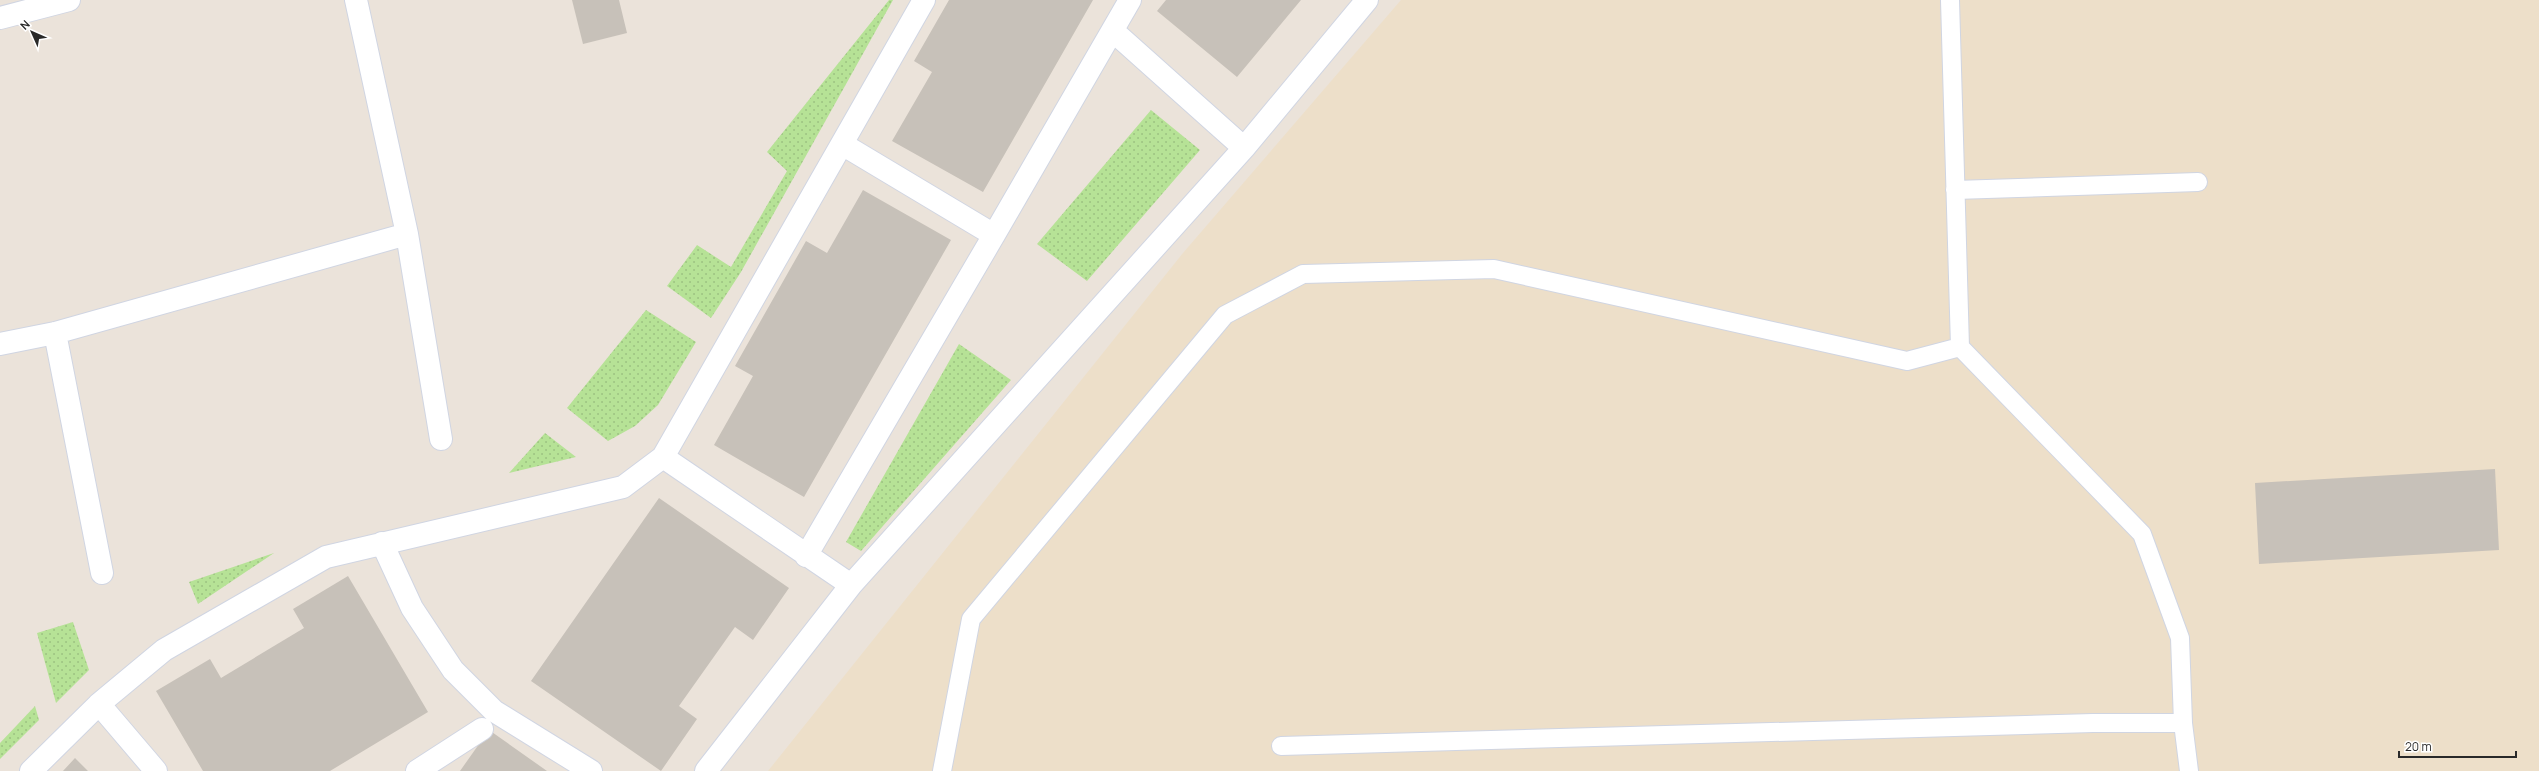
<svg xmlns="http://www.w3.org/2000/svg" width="2539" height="771" font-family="Manrope,sans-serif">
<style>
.education{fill:#eddfc9}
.grass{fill:url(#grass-dots)}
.building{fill:#c7c1b9}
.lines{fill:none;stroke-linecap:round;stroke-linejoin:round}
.lane-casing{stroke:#d0d5e2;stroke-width:20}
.street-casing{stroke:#d0d5e2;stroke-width:24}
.lane{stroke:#fff;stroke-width:18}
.street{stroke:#fff;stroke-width:22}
</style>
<defs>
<pattern id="grass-dots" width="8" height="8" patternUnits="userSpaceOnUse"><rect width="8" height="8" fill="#b6e296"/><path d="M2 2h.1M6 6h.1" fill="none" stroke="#9cc281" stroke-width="1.8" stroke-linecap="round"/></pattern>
</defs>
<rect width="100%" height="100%" fill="#ebe3da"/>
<path class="education" d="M 1401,0 L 2539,0 L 2539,771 L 768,771 L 1183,253 Z"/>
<path class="grass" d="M 889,0 L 893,0 L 741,272 L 711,318 L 667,286 L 697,245 L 731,267 L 787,171 L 767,152 Z
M 1151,110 L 1200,150 L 1087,281 L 1037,244 Z
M 646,310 L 696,342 L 658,405 L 635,426 L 608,441 L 567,408 Z
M 959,344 L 1011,380 L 861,551 L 846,542 Z
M 545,433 L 576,457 L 509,473 Z
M 274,553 L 198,604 L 189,582 Z
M 73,622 L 89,670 L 56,703 L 37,633 Z
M 35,706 L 39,720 L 0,759 L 0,743 Z"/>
<path class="building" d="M 572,0 L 619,0 L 627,33 L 583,44 Z
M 949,0 L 1093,0 L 983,192 L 892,141 L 932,72 L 914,61 Z
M 1166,0 L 1301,0 L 1237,77 L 1157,11 Z
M 863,190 L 951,240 L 804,497 L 714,445 L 753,376 L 735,366 L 806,241 L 827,253 Z
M 2495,469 L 2499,550 L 2259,564 L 2255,483 Z
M 659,498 L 789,588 L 753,640 L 735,627 L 679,706 L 697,719 L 661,771 L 531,681 Z
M 348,576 L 428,712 L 330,771 L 203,771 L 156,691 L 210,659 L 221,678 L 304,628 L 293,609 Z
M 489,730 L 547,771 L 460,771 Z
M 75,758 L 88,771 L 63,771 Z"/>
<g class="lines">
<defs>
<path id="lane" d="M 1950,0 L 1960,347 L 2142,534 L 2180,638 L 2183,723 L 2189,771
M 1955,190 L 2198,182
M 1281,746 L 2093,723 L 2183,723
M 942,771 L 971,619 L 1225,315 L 1303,274 L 1494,269 L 1907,361 L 1960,347"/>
<path id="street" d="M 356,0 L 407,234 L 441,439
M 0,18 L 69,0
M 1113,31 L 1244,148
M 842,144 L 994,235 L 1130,0
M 55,333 L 102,573
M 0,344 L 55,333 L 407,234
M 663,457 L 851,585
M 382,543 L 412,608 L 453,670 L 494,711 L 591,771
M 806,556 L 994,235
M 99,704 L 156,771
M 31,771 L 99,704 L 164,650 L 326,557 L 623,487 L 663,457 L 924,0
M 417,771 L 482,729
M 706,771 L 851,585 L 1244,148 L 1367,0"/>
</defs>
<use href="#lane" class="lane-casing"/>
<use href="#street" class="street-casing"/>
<use href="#lane" class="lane"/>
<use href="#street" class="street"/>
</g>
<g transform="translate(32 32) rotate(315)" stroke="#ffffff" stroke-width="3" paint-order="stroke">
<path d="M0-3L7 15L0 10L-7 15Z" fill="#292929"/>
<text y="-6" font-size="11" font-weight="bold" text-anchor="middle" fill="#292929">N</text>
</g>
<path d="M2399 751v6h117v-6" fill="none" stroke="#292929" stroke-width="2"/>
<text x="2405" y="751" font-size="12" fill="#292929" stroke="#ffffff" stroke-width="3" paint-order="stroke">20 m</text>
</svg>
